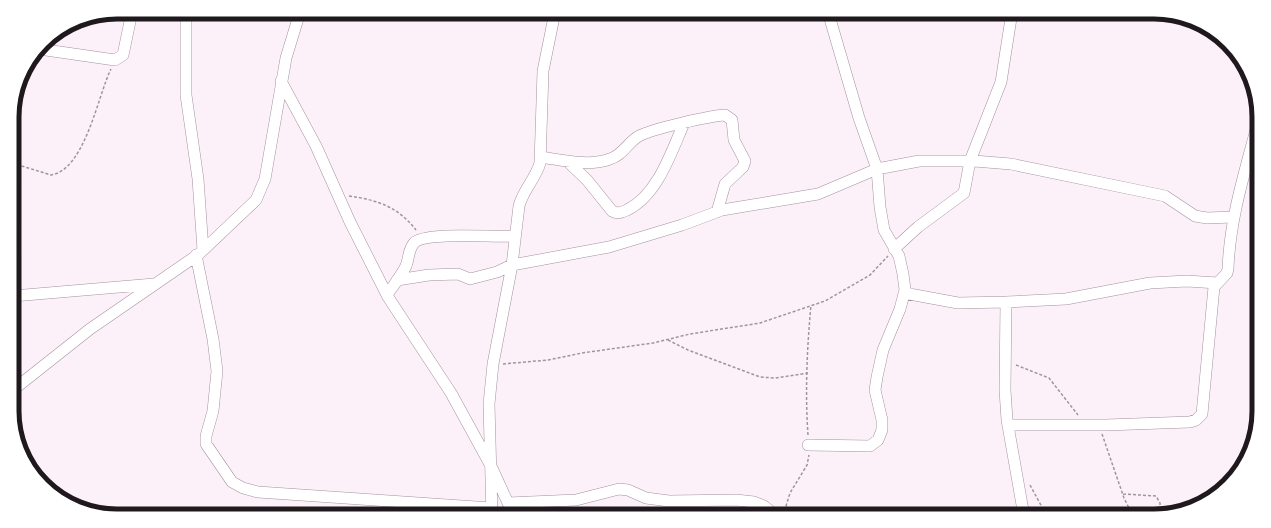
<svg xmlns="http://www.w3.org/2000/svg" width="1271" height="528" font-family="Karla,sans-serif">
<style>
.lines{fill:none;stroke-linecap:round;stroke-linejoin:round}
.street-casing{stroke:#a4919e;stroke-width:12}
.path{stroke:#9f959c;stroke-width:1.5;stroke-dasharray:3 2;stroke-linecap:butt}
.street{stroke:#fff;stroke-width:11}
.rim{fill:none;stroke:#1f181d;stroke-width:5}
</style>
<rect width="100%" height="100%" fill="#fdf1f9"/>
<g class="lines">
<defs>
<path id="street" d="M 186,12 L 186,95 L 198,179 L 203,250
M 39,49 L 115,60 L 123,55 L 132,12
M 281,81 L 316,146 L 350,222 L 388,297 L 451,393 L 491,466 L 508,503 L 517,516
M 540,157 C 563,160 588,167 610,159 C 623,155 627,143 639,136 C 652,129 709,116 725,115 L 732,120 L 734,140 L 745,161 L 743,167 L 725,184 L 717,212
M 567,161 L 587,180 L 612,211 C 617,214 621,213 627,210 C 657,196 671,153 684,123
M 894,249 L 918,227 L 964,193 L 970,161 L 1001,82 L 1012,12
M 196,255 L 213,339 L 217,371 L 213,411 L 206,436 L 206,444 L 232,482 L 243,488 L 258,492 L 491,508
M 397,280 L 429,275 L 458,274 L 470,279 L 497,272 L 512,265 L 609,247 L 682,225 L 722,210 L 818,194 L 877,169 L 919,161 L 974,161 L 1011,164 L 1165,196 L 1195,216 L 1207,218 L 1233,217
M 904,293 L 958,303 L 1006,302 L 1066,299 L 1150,283 L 1187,281 L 1217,283
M 387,295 C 393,286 401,276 406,266 C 409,259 408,250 414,243 C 425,231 496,238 515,236
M 13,296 L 154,284
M 1006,302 L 1005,390 L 1007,420 L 1024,516
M 13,390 L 90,329 L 199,254 L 256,200 L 265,179 L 286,58 L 300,12
M 1008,425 L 1106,425 L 1190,422 L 1196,420 L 1202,414 L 1214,287 L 1227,273 L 1228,269 C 1230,217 1245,172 1258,122
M 808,445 L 870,446 L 878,440 L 882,430 L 882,420 L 875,390 L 877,377 L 883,350 L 900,309 L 905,290 L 903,274 L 899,256 L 884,230 L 880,207 L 877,169 L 859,118 L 828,12
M 508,503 L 576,500 L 619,489 L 628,490 L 646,498 L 669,501 L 736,500 L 754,502 L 764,506 L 770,511 L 772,516
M 492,516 L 489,404 L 493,364 L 512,265 L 519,206 C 523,190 536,178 540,163 L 543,71 L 555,12"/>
</defs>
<use href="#street" class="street-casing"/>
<path class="path" d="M 12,163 L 51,175 C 85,170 98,95 111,69
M 349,196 C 378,200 398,207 416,230
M 668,340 L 688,350 L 760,377 L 775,378 L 808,373
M 503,364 L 548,360 L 582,353 L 653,343 L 690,334 L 760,323 L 825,301 L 870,275 L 888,256
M 1016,365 L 1049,378 L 1078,415
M 1102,434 L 1124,498 L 1133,516
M 808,435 C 805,392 807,348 811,305
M 1030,485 L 1043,509 L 1051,516
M 1123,494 L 1156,496 L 1160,503 L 1160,516
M 567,511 L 574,516
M 783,516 L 790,493 L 807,465 L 809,455"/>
<use href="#street" class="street"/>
</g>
<path d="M0 0H1271V528H0ZM117 19H1154A98 98 0 0 1 1252 117V411A98 98 0 0 1 1154 509H117A98 98 0 0 1 19 411V117A98 98 0 0 1 117 19Z" fill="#fff" fill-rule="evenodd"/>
<path class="rim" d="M117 19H1154A98 98 0 0 1 1252 117V411A98 98 0 0 1 1154 509H117A98 98 0 0 1 19 411V117A98 98 0 0 1 117 19Z"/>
</svg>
